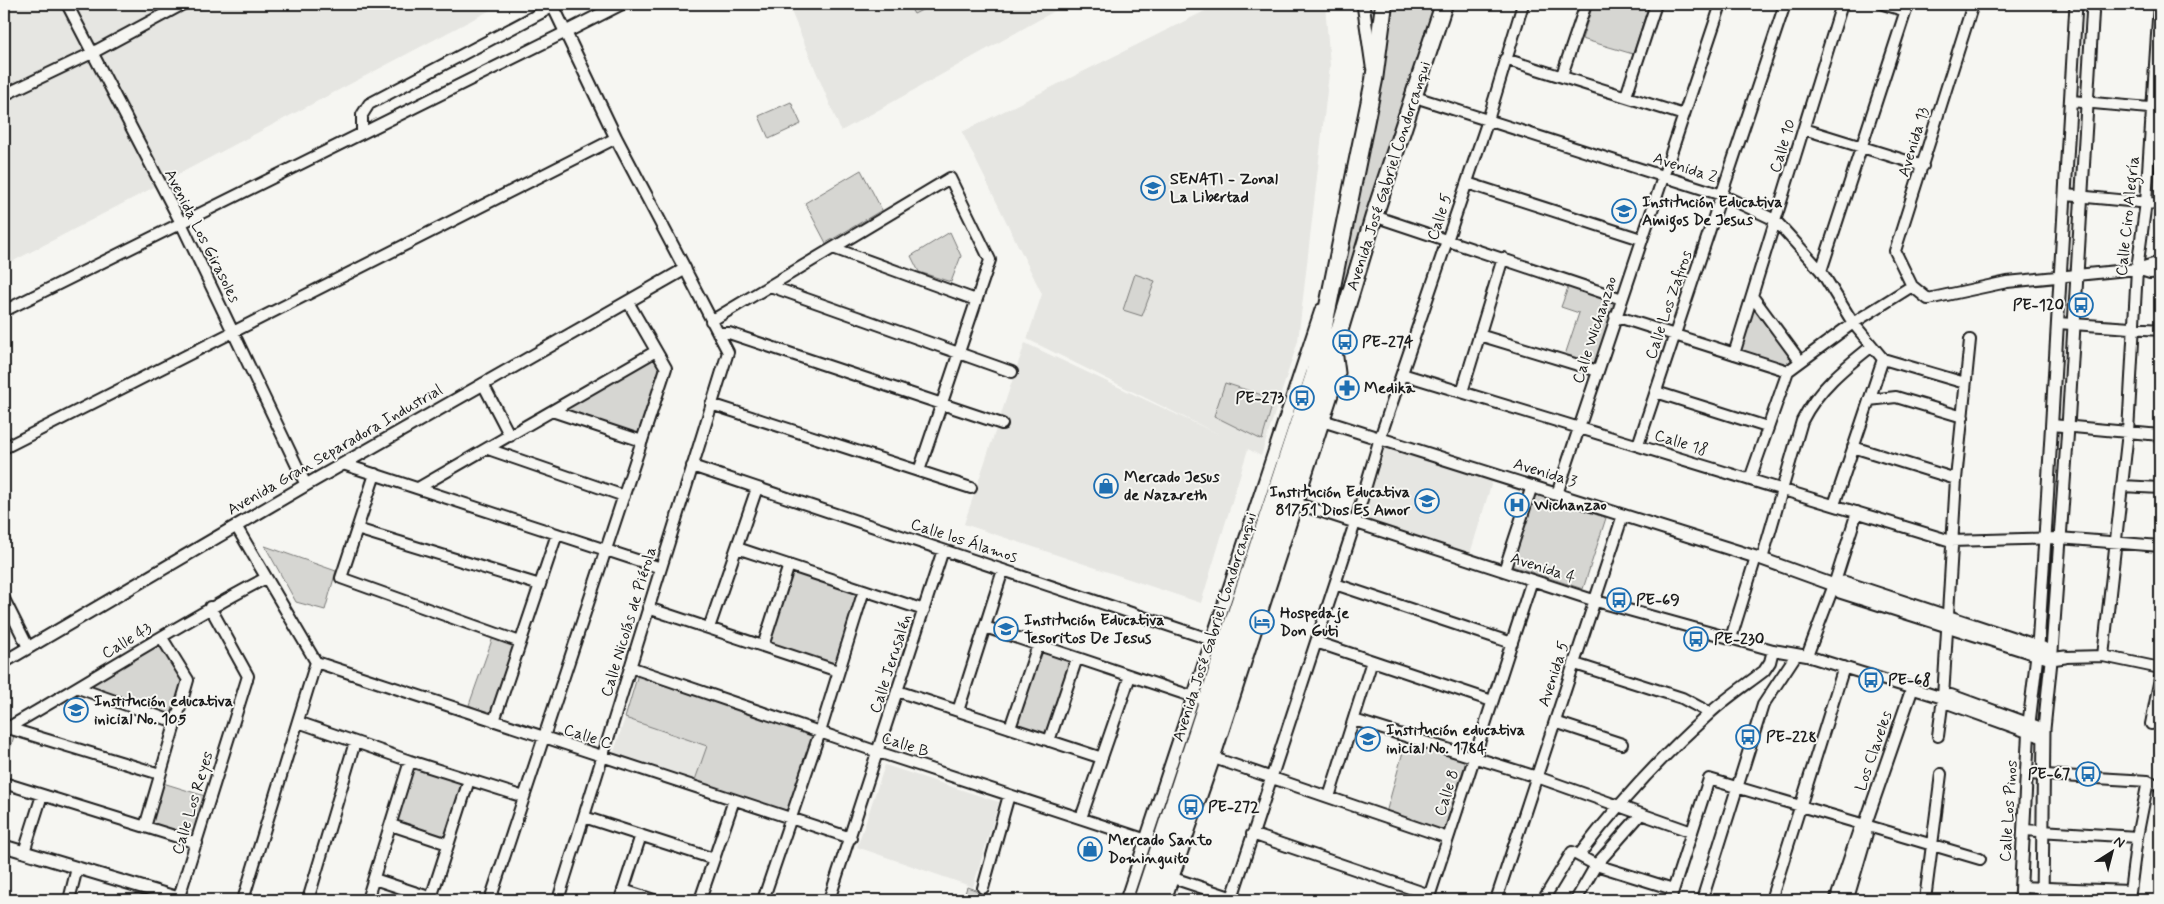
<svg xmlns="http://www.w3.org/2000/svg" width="2164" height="904" viewBox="0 0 2164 904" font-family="Mynerve,sans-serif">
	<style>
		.built { fill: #e6e6e2 }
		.green { fill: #d6d6d2; stroke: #797977 }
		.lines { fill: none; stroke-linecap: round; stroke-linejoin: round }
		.minor-casing { stroke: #1c1c1c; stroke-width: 14 }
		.tertiary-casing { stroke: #1c1c1c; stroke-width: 15 }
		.trunk-casing { stroke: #1c1c1c; stroke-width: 20 }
		.minor { stroke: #f6f6f2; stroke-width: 10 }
		.tertiary { stroke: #f6f6f2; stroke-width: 11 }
		.trunk { stroke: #f6f6f2; stroke-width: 16 }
		.labels { text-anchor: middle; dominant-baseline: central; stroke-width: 4; stroke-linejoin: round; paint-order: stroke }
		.street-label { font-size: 16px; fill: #1c1c1c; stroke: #f6f6f2 }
		.poi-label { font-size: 16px; font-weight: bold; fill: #1c1c1c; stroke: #f6f6f2; text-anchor: start }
	</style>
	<rect width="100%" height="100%" fill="#f6f6f2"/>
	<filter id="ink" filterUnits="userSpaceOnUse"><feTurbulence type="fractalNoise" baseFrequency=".02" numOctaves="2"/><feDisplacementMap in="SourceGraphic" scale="10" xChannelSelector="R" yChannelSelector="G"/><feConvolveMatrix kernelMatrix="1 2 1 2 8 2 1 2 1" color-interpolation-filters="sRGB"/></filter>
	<g filter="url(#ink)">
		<path class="built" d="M 4,4 L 502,4 L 4,266 Z
			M 788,4 L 1067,4 L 841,131 Z
			M 1219,4 L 1325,4 L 1330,65 L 1298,341 L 1261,456 L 1248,449 L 1201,603 L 964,524 L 1025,343 L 1218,434 L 1027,339 L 1042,294 L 962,132 Z
			M 1385,448 L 1492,482 L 1470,554 L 1363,520 Z
			M 625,718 L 707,746 L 694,783 L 613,755 Z
			M 885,765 L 999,802 L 973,887 L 857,847 Z"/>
		<path class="green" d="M 908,4 L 934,4 L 914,14 Z
			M 1391,4 L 1438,4 L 1322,362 Z
			M 1593,4 L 1649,4 L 1633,54 L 1582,39 Z
			M 791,102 L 801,124 L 769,139 L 759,116 Z
			M 861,170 L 882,210 L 826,243 L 805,203 Z
			M 950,232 L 961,256 L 951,282 L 919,272 L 911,256 Z
			M 1135,274 L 1155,281 L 1142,316 L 1123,310 Z
			M 1569,285 L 1617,301 L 1596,366 L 1565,355 L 1579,313 L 1561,307 Z
			M 1752,296 L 1800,361 L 1788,371 L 1734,354 Z
			M 654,355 L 662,369 L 641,435 L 559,411 Z
			M 1225,383 L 1274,399 L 1262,440 L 1214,416 Z
			M 1533,493 L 1606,518 L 1583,589 L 1509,565 Z
			M 265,546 L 336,571 L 325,610 L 296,602 Z
			M 792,570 L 858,593 L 835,666 L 767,644 Z
			M 493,637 L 516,645 L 491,714 L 469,705 Z
			M 160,645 L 183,681 L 172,716 L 85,688 Z
			M 1039,650 L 1071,661 L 1046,737 L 1015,726 Z
			M 638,674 L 815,733 L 788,815 L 694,783 L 707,746 L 625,718 Z
			M 7,733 L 14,736 L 4,769 L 4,735 Z
			M 1406,741 L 1466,761 L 1444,831 L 1386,813 Z
			M 412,766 L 464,783 L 445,840 L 394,823 Z
			M 163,783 L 205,796 L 193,837 L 151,824 Z
			M 967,887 L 998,898 L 997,900 L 963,900 Z"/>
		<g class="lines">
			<g class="minor-casing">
				<path id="minor" d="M 67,4 L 181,223 L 306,485
					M 1883,4 L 1906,11
					M 1973,4 L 1895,251 L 1912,286 L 1928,299 L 2007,282 L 2137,269 L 2160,262
					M 1505,59 L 1684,115
					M 1562,75 L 1586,4
					M 4,95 L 92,53 L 183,4
					M 1626,96 L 1656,4
					M 1415,97 L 1722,195 L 1775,220 L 1821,271 L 1853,323 L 1883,359
					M 2071,101 L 2160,109
					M 1804,129 L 1923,166
					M 362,133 L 362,115 L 369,104 L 554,6
					M 1467,183 L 1641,239
					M 2066,195 L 2160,204
					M 1374,216 L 1622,299
					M 833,248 L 976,300
					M 2137,269 L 2150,273 L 2160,272
					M 1821,271 L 1908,4
					M 770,286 L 1012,372
					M 1752,296 L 1800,361
					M 4,311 L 566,32
					M 1615,316 L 1788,371
					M 711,321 L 950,178 L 990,260 L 919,471
					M 2058,323 L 2160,330
					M 718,333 L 729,333 L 1002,424
					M 1479,335 L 1598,371
					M 1734,354 L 1842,4
					M 1883,359 L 1965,383
					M 1402,374 L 1951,541 L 2059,538 L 2160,546
					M 483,384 L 510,436
					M 1462,392 L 1503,258
					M 1656,392 L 1767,427
					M 1869,400 L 1896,397 L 1963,417
					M 711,404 L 971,488
					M 552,411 L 642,441
					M 2052,425 L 2160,435
					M 1638,445 L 1785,4
					M 1853,447 L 1956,479
					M 4,448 L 616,138
					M 488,449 L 624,496
					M 343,464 L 661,568
					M 692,466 L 1218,642
					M 375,474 L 341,578 L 520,642
					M 1750,479 L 1788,371 L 1853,323 L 1912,286
					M 2122,486 L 2160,488
					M 418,488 L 656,351
					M 1557,494 L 1721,4
					M 1289,501 L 1596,601 L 1773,650 L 1807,656 L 1943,698 L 1947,703 L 2044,738
					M 1834,505 L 1883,359
					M 236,526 L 316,662
					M 357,529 L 540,585
					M 737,548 L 924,610
					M 1762,559 L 1802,421 C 1818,389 1844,368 1872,346
					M 1504,571 L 1532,486
					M 1335,584 L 1512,643
					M 4,599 L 28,647
					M 648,608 L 838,671
					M 985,627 L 1200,699
					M 709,628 L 757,488
					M 1731,638 L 1756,557
					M 1316,642 L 1492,701
					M 763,646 L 789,565
					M 1807,656 L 1834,585 L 1857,512
					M 2103,656 L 2128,432 L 2137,269 L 2146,202 L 2159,4
					M 2065,657 L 2103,656 L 2160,668
					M 316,662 L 851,838
					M 1575,664 L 1682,698 L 1710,713
					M 630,667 L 878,752 L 1165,846
					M 78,688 L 175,722
					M 897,691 L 1102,758
					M 1943,698 L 1951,695 L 2044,729
					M 958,711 L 1003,570
					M 1354,720 L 1537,777 L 1692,832
					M 494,721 L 557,534
					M 298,722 L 410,761 L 524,797
					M 1555,722 L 1622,744
					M 2151,724 L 2160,678
					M 8,728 L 160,774
					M 1010,728 L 1038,645
					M 4,730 C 92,680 176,625 266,578
					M 1938,736 L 1943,698 L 1956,479 L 1970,340
					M 1049,741 L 1077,658
					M 1208,756 L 1448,838
					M 2028,774 L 2148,781 L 2160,786
					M 4,783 L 197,843
					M 1329,797 L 1372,661
					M 584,817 L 714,859
					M 1081,818 L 1130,676
					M 391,825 L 448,844
					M 145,827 L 188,680 L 162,638
					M 2024,830 L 2137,837
					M 1252,834 L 1430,895
					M 24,852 L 42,795
					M 1579,855 C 1618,804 1661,757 1709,714 C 1726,698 1746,685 1764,671 L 1770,662 L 1773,650
					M 1167,876 L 1239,900
					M 374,879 L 438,900
					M 2021,887 L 2130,891
					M 983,888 L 1009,795
					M 623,890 L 654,900
					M 431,898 L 469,780
					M 1232,898 L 1355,523 L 1380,438 L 1488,120 L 1523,4
					M 69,900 L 77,868
					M 178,900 L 248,676 L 210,607
					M 243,900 L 316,662
					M 308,900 L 355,742
					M 367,900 L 410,761
					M 490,900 L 666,368 L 628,302
					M 558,900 L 728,352 L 685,269
					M 620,900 L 641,835
					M 700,900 L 734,800
					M 763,900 L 820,732 L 864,590
					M 829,900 L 943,550
					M 1428,900 L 1532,580
					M 1496,900 L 1623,515
					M 1543,900 L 1572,852 L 1596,865 L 1673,889
					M 1576,900 L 1596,865 L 1641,814
					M 1670,900 L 1709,779 L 1980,859
					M 1702,900 L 1763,705 L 1796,655
					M 1771,900 L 1844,667
					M 1925,900 L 1941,774
					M 2129,900 L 2137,837 L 2148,781"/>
			</g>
			<g class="tertiary-casing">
				<path id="tertiary" d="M 1363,4 L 1372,66
					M 566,32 L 621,4
					M 1308,416 L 1762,559 L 1834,585 L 1840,592 L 2051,659 L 2065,657
					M 1834,585 L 1844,582 L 2043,648
					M 4,662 L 306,485 L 685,269 L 616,138 L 552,4
					M 4,846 L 185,900
					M 1126,900 L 1321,310
					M 1165,900 L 1214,758 L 1339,373 L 1336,350
					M 1836,900 L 1859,831 L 1865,825
					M 1847,900 L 1866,835 L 1865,825 L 1912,689
					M 2020,900 L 2029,723 L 2038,646 L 2045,538 L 2076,4
					M 2042,900 L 2044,729 L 2052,651 L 2068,427 L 2093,4"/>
			</g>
			<g class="trunk-casing">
				<path id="trunk" d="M 1142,900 L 1314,375 L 1374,80 L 1384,4
					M 1155,900 L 1288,501 L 1374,216 L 1444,4"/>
			</g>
			<use href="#minor" class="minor"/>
			<use href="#tertiary" class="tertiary"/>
			<use href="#trunk" class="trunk"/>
		</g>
	</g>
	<defs>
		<g id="university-ring" transform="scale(1.25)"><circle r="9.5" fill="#f6f6f2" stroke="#1f6fb2" stroke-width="1.5"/><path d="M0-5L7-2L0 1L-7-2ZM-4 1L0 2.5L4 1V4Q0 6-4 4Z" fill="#1f6fb2"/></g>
		<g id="school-ring" transform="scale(1.25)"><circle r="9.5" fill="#f6f6f2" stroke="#1f6fb2" stroke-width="1.5"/><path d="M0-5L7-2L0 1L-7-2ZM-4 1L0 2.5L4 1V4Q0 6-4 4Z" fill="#1f6fb2"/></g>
		<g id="bus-ring" transform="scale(1.25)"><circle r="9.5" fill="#f6f6f2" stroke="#1f6fb2" stroke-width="1.5"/><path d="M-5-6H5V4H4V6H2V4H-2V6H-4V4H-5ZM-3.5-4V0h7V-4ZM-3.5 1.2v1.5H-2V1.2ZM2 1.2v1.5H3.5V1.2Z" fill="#1f6fb2"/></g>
		<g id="pharmacy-ring" transform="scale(1.25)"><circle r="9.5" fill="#f6f6f2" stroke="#1f6fb2" stroke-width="1.5"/><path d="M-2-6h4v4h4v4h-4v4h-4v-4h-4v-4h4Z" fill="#1f6fb2"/></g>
		<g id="shop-ring" transform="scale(1.25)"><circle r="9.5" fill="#f6f6f2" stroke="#1f6fb2" stroke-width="1.5"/><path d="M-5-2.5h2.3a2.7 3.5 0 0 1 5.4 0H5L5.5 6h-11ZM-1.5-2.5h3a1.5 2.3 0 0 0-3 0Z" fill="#1f6fb2"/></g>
		<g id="hospital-ring" transform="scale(1.25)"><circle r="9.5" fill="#f6f6f2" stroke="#1f6fb2" stroke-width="1.5"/><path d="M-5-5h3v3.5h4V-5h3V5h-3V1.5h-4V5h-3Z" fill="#1f6fb2"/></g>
		<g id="hotel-ring" transform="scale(1.25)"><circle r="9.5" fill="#f6f6f2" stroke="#1f6fb2" stroke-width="1.5"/><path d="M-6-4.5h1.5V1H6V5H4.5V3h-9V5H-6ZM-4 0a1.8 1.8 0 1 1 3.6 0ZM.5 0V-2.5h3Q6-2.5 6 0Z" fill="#1f6fb2"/></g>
	</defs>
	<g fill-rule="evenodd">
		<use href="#university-ring" x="1153" y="188"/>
		<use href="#school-ring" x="1624" y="211"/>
		<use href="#bus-ring" x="2081" y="305"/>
		<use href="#bus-ring" x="1345" y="342"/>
		<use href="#pharmacy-ring" x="1347" y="388"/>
		<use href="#bus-ring" x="1302" y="398"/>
		<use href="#shop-ring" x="1106" y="486"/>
		<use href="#school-ring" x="1427" y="501"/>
		<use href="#hospital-ring" x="1517" y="505"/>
		<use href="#bus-ring" x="1619" y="600"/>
		<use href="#hotel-ring" x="1262" y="622"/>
		<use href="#school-ring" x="1006" y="629"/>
		<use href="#bus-ring" x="1696" y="639"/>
		<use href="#bus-ring" x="1871" y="680"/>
		<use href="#school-ring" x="76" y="710"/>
		<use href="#bus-ring" x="1748" y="737"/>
		<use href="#school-ring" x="1368" y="739"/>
		<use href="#bus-ring" x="2088" y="774"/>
		<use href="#bus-ring" x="1191" y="807"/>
		<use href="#shop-ring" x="1090" y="849"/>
	</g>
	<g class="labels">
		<g class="street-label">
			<text transform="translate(1914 142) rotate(-73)">Avenida 13</text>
			<text transform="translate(1783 146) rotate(-73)">Calle 10</text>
			<text transform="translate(1685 168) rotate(18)">Avenida 2</text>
			<text transform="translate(1389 176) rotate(-72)">Avenida José Gabriel Condorcanqui</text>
			<text transform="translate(2128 216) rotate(-84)">Calle Ciro Alegría</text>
			<text transform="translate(1440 217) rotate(-72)">Calle 5</text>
			<text transform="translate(202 236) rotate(63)">Avenida Los Girasoles</text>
			<text transform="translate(1669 305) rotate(-71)">Calle Los Zafiros</text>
			<text transform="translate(1595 330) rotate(-72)">Calle Wichanzao</text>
			<text transform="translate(1681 443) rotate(17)">Calle 18</text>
			<text transform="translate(335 450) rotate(-30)">Avenida Gran Separadora Industrial</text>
			<text transform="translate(1545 473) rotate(17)">Avenida 3</text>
			<text transform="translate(964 541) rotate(18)">Calle los Álamos</text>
			<text transform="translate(1543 568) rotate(18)">Avenida 4</text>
			<text transform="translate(629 622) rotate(-73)">Calle Nicolás de Piérola</text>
			<text transform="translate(1215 627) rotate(-72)">Avenida José Gabriel Condorcanqui</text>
			<text transform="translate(127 641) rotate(-31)">Calle 43</text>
			<text transform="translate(891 664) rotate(-72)">Calle Jerusalén</text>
			<text transform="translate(1554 674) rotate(-72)">Avenida 5</text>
			<text transform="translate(588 737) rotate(18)">Calle C</text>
			<text transform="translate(905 745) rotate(18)">Calle B</text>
			<text transform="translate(1874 751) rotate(-71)">Los Claveles</text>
			<text transform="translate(1447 793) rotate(-72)">Calle 8</text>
			<text transform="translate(193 803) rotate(-73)">Calle Los Reyes</text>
			<text transform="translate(2009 811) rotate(-86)">Calle Los Pinos</text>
		</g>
		<g class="poi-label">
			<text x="1170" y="179">SENATI - Zonal<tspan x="1170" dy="18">La Libertad</tspan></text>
			<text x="1642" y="202">Institución Educativa<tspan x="1642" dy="18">Amigos De Jesus</tspan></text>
			<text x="2064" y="305" text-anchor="end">PE-120</text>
			<text x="1362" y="342">PE-274</text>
			<text x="1364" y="388">Medika</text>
			<text x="1284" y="398" text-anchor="end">PE-273</text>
			<text x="1124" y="477">Mercado Jesus<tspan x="1124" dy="18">de Nazareth</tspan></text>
			<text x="1410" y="492" text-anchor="end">Institución Educativa<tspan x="1410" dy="18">81751 Dios Es Amor</tspan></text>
			<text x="1534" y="505">Wichanzao</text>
			<text x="1636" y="600">PE-69</text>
			<text x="1280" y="613">Hospedaje<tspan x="1280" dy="18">Don Guti</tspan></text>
			<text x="1024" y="620">Institución Educativa<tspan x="1024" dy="18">Tesoritos De Jesus</tspan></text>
			<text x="1714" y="639">PE-230</text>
			<text x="1888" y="680">PE-68</text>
			<text x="94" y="701">Institución educativa<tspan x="94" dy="18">inicial No. 105</tspan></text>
			<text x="1386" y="730">Institución educativa<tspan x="1386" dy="18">inicial No. 1784</tspan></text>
			<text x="1766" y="737">PE-228</text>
			<text x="2070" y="774" text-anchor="end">PE-67</text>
			<text x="1208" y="807">PE-272</text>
			<text x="1108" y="840">Mercado Santo<tspan x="1108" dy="18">Dominguito</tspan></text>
		</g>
	</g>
	<rect width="2164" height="904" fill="none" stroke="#f6f6f2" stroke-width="20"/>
	<rect x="10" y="10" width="2144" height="884" fill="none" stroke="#1c1c1c" stroke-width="2" filter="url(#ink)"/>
	<g transform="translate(2112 852) rotate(36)" stroke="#f6f6f2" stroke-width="4" paint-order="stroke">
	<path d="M0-4L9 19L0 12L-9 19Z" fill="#1c1c1c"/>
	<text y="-8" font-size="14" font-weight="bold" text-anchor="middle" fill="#1c1c1c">N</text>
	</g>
</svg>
